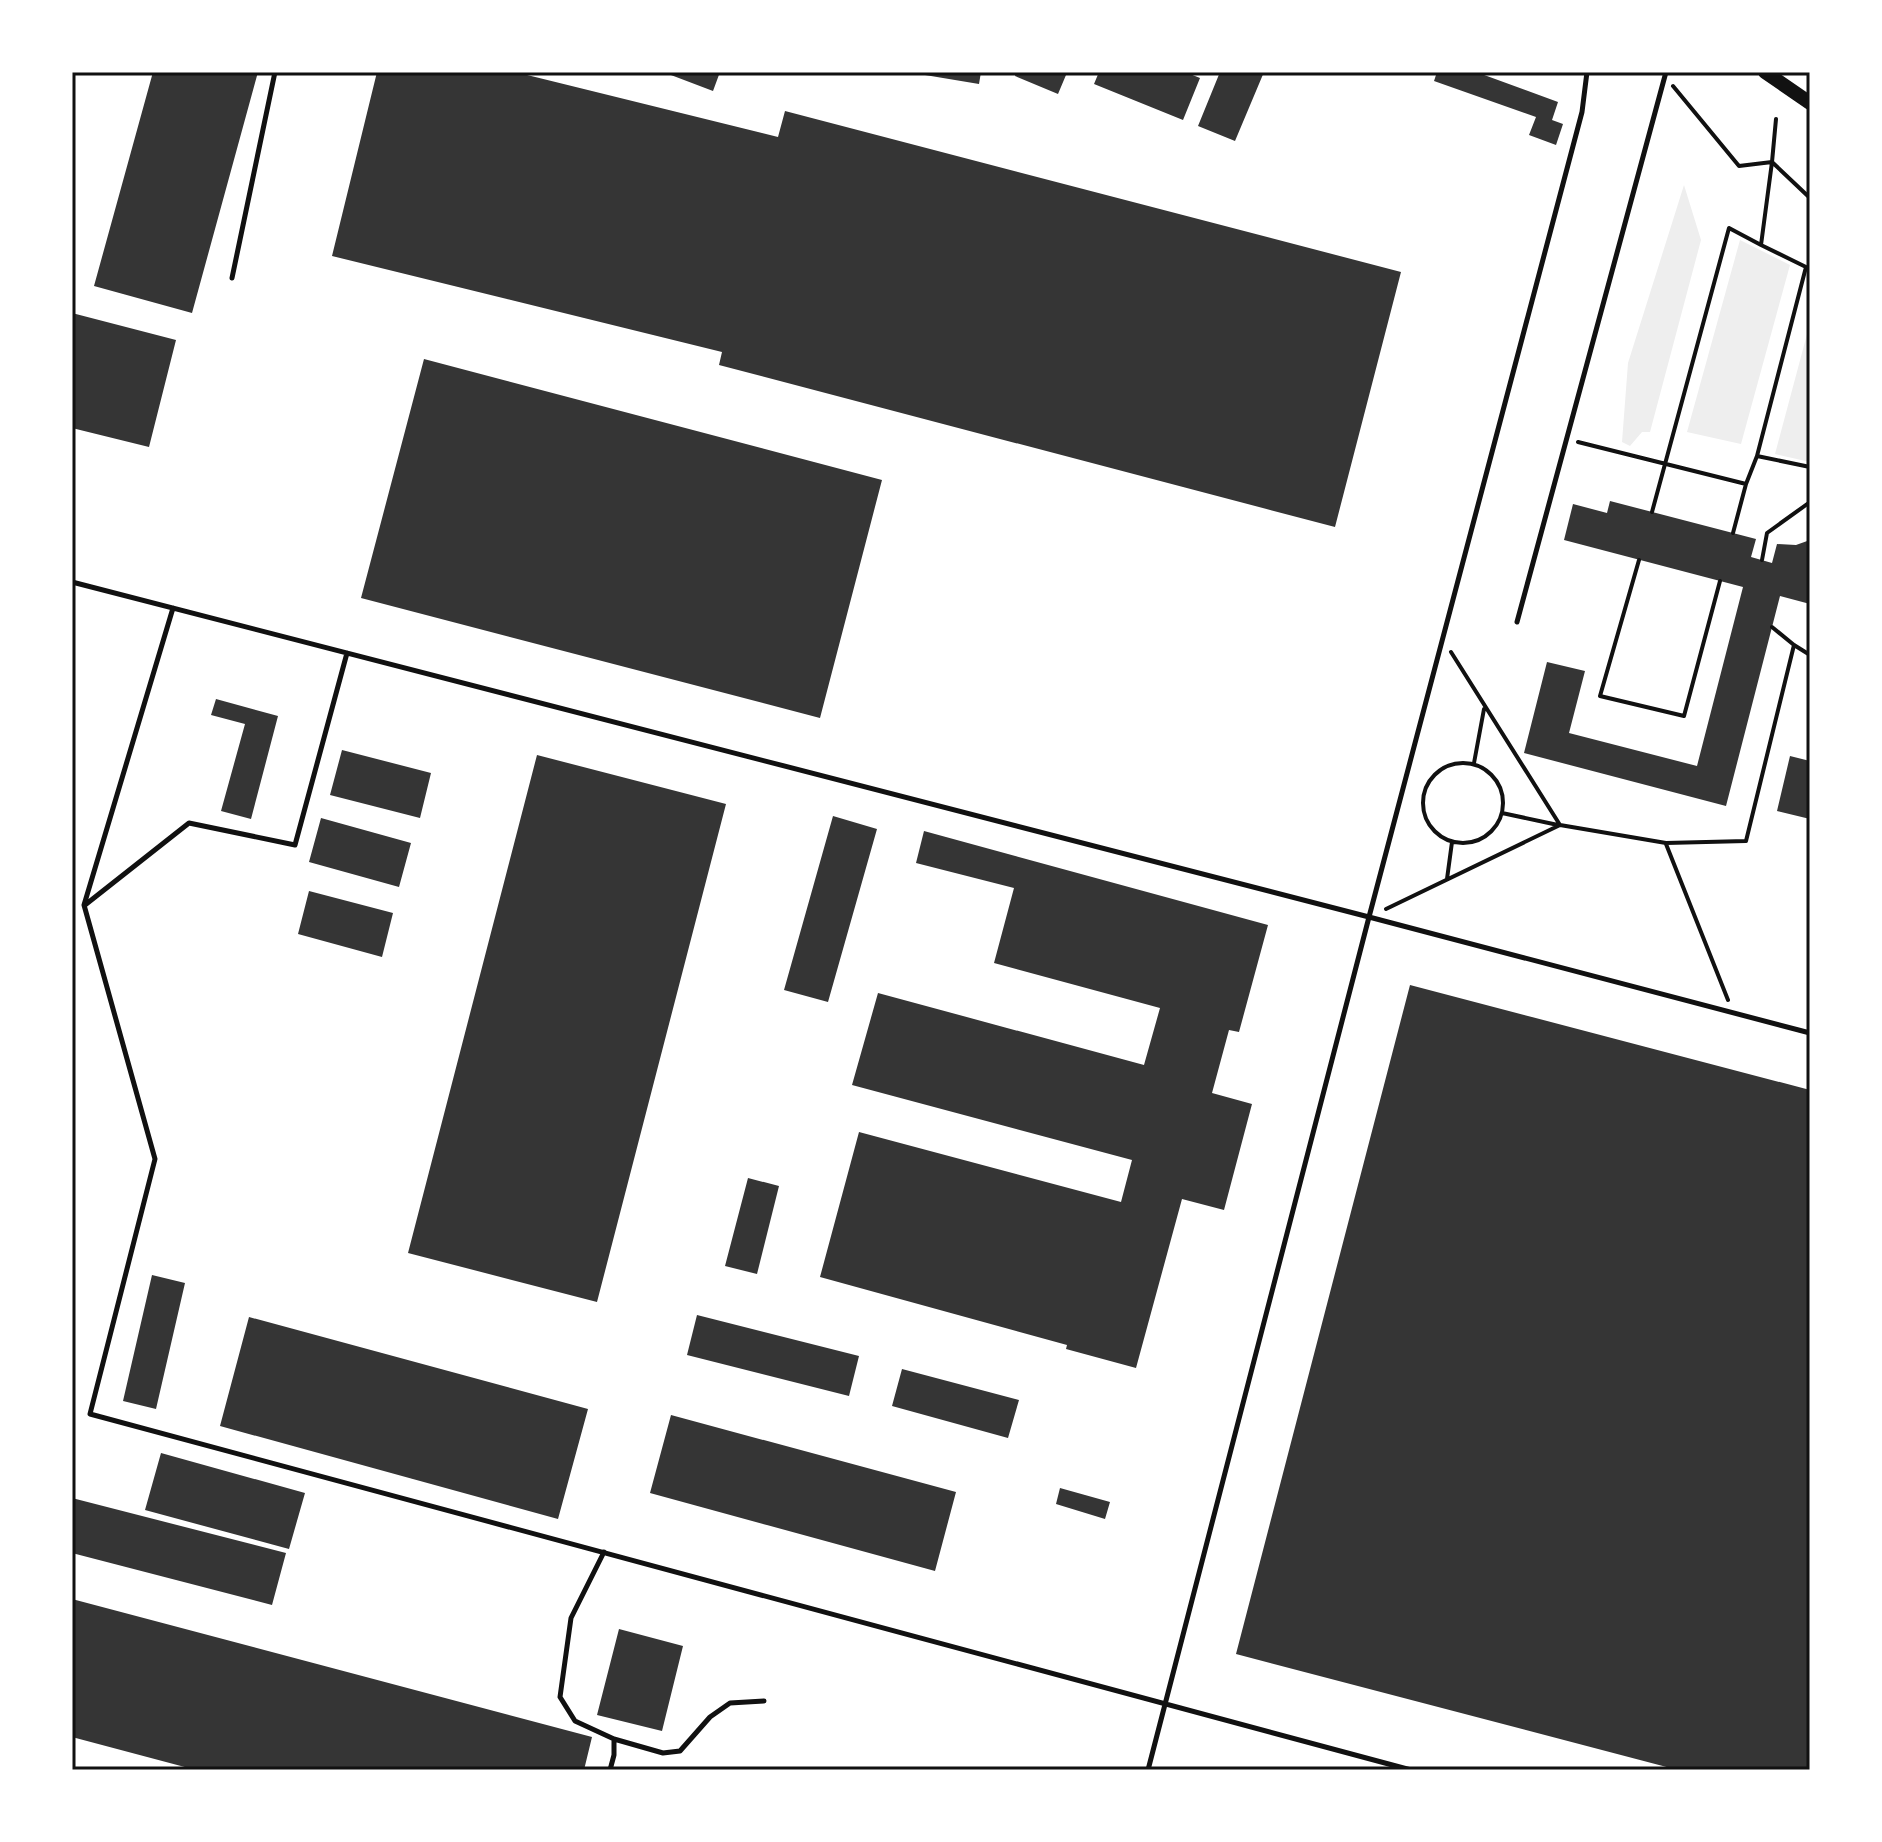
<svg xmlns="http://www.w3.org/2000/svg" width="1882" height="1842" viewBox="0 0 1882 1842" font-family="'Work Sans',sans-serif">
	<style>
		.green { fill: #eee }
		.building { fill: #353535 }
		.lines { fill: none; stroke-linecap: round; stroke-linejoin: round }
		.path { stroke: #111; stroke-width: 4 }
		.service { stroke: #111; stroke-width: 5 }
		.secondary { stroke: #111; stroke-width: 14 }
		.neatline { fill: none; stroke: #111; stroke-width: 3 }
	</style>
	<rect width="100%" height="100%" fill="#fff"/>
	<path class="green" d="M 1684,185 L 1701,240 L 1650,432 L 1642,432 L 1630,446 L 1622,442 L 1628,363 Z
		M 1740,240 L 1790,265 L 1741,444 L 1687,432 Z
		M 1810,323 L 1810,462 L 1775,454 Z"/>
	<path class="building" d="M 153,72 L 258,72 L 192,313 L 94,286 Z
		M 377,72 L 515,72 L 778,137 L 785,111 L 1401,272 L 1335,527 L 719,365 L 722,352 L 332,256 Z
		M 663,72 L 720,72 L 713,91 Z
		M 919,72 L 981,72 L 979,84 L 919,74 Z
		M 1016,72 L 1058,72 L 1066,75 L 1058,94 L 1015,76 Z
		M 1099,72 L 1185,72 L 1200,78 L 1183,120 L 1094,84 Z
		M 1220,72 L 1264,72 L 1235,141 L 1198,126 Z
		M 1437,72 L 1476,72 L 1558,102 L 1552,120 L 1563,124 L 1556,145 L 1529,135 L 1536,117 L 1434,81 Z
		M 72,313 L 176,340 L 149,447 L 72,428 Z
		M 424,359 L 882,480 L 820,718 L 361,598 Z
		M 1610,501 L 1756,539 L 1751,557 L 1772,563 L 1777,544 L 1796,545 L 1810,540 L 1810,604 L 1780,596 L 1726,806 L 1524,753 L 1547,662 L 1585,671 L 1569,733 L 1697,766 L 1743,587 L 1564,540 L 1573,504 L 1607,513 Z
		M 216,699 L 278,716 L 251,819 L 221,811 L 245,724 L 211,715 Z
		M 342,750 L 431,773 L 420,818 L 330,795 Z
		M 537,755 L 726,804 L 597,1302 L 408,1253 Z
		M 1790,756 L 1810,761 L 1810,819 L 1777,811 Z
		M 833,816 L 877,829 L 828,1002 L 784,990 Z
		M 321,818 L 411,843 L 399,887 L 309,862 Z
		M 924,831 L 1268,925 L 1239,1032 L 1229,1030 L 1212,1093 L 1252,1104 L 1224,1210 L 1182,1199 L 1136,1368 L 1066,1349 L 1067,1345 L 820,1277 L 859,1132 L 1121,1202 L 1132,1160 L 852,1085 L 878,993 L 1144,1065 L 1160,1008 L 994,963 L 1014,888 L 916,863 Z
		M 309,891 L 393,913 L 382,957 L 298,934 Z
		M 1410,985 L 1810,1090 L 1810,1770 L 1678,1770 L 1236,1654 Z
		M 748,1178 L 779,1186 L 757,1274 L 725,1266 Z
		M 152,1275 L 185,1283 L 156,1409 L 123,1401 Z
		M 697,1315 L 859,1356 L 849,1396 L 687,1355 Z
		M 249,1317 L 588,1409 L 558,1519 L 220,1426 Z
		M 902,1369 L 1019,1400 L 1008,1438 L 892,1406 Z
		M 671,1415 L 956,1492 L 935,1571 L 650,1493 Z
		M 161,1453 L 305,1493 L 289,1549 L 145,1510 Z
		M 1060,1488 L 1110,1502 L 1105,1519 L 1056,1504 Z
		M 72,1498 L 286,1553 L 272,1605 L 72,1553 Z
		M 72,1599 L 592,1737 L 584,1770 L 196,1770 L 72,1737 Z
		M 619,1629 L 683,1646 L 662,1731 L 597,1715 Z"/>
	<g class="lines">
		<path class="path" d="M 1673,86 L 1739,166 L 1772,162
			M 1772,162 L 1810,198
			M 1578,442 L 1746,484
			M 1757,456 L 1810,467
			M 1652,512 L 1729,228 L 1761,245 L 1772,162 L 1776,119
			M 1733,533 L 1746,484 L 1757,456 L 1806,267 L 1761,245
			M 1639,560 L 1600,696 L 1684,716 L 1720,581
			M 1762,560 L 1767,533 L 1810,502
			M 1772,627 L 1794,645 L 1810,655
			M 1451,652 L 1560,825 L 1666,843 L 1746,841 L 1794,645
			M 1474,763 L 1484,709
			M1423 803a40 40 0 1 1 80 0a40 40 0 1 1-80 0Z
			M 1502,813 L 1558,825
			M 1666,844 L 1728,1000
			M 1447,879 L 1452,842
			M 1386,909 L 1560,825"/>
		<path class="service" d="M 232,278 L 275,72
			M 72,582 L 1369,917 L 1810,1033
			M 173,608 L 84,905 L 155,1159 L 90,1414 C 531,1529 970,1654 1411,1770
			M 1517,622 L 1666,72
			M 85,905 L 189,823 L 295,845 L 347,653
			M 604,1552 L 571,1618 L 560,1697 L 575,1721 L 614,1739 L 614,1755 L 610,1770
			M 614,1739 L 663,1753 L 680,1751 L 710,1717 L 730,1703 L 764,1701
			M 1148,1770 L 1369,917 L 1582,112 L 1587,72"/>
		<path class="secondary" d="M 1765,72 L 1810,103"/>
	</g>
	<rect width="1882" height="1842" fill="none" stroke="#ffffff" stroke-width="148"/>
	<rect x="74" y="74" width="1734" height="1694" class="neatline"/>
</svg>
